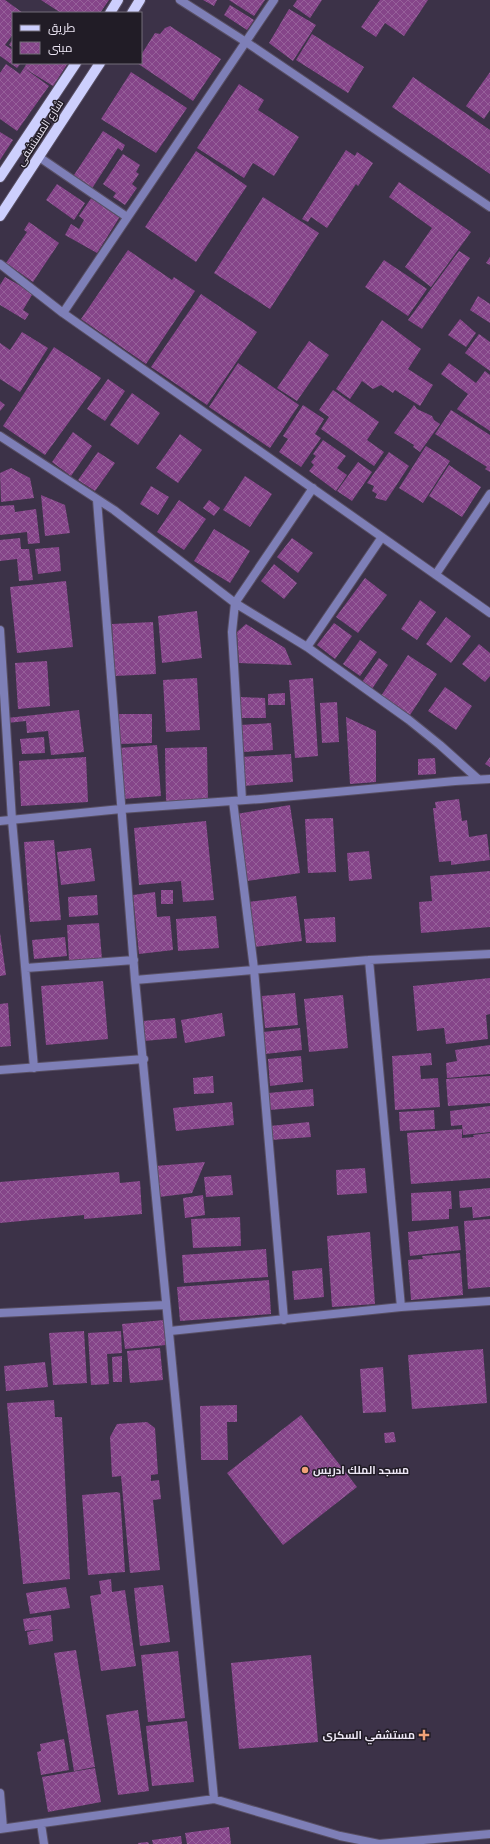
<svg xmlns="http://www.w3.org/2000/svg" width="490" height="1844" viewBox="0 0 490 1844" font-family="'Roboto Serif',Cairo,serif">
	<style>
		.building { fill: url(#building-cross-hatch) }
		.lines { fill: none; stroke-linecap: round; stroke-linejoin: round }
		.street-casing { stroke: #584f64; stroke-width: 10 }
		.primary-casing { stroke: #584f64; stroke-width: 12 }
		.street { stroke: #7e7fb7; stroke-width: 8 }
		.primary { stroke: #cdcffd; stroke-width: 10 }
		.poi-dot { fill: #f0a278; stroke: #211c26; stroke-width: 1.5 }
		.labels { text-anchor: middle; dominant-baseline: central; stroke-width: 3; stroke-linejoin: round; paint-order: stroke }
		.street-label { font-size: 11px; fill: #ece6f4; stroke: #211c26 }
		.poi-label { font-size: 11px; font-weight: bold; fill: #ece6f4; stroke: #211c26; text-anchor: start }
	</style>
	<defs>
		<pattern id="building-cross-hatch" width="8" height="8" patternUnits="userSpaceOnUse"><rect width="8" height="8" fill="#854589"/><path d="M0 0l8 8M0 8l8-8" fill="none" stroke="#96609a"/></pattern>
	</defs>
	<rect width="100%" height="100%" fill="#3c3248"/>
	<path class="building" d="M 0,0 L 5,0 L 23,13 L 13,13 L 13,34 L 5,45 L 13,50 L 13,63 L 21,63 L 17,68 L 0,56 Z
		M 41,0 L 109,0 L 100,13 L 61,13 Z
		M 203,0 L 217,0 L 214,6 Z
		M 229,0 L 265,0 L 254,16 Z
		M 297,0 L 322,0 L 310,18 L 293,6 Z
		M 380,0 L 428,0 L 404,36 L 385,23 L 376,37 L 361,27 Z
		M 230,5 L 254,20 L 247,30 L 224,15 Z
		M 289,9 L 316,25 L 293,61 L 269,43 Z
		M 170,26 L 221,59 L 193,101 L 137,63 L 141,63 L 141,55 L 155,33 L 160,34 L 165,28 Z
		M 312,34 L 364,67 L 348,93 L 296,60 Z
		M 13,39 L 13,48 L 9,45 Z
		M 27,63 L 68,63 L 53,86 L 24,68 Z
		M 6,64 L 20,74 L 24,68 L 49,86 L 17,131 L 0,119 L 0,73 Z
		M 131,72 L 187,108 L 156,153 L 101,119 Z
		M 490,72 L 490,110 L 484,119 L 466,106 Z
		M 413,77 L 490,130 L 490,174 L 392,107 Z
		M 239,84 L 264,100 L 258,110 L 299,137 L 274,176 L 253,163 L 244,178 L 197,148 Z
		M 103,131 L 125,145 L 122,151 L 118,148 L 91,190 L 72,178 Z
		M 0,132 L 13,140 L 0,160 Z
		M 346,150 L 355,156 L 357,152 L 373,163 L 358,186 L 356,184 L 327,228 L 311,217 L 308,222 L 302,219 Z
		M 196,151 L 247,186 L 196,262 L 145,227 Z
		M 123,154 L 140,165 L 136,172 L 139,174 L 132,184 L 137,188 L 125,205 L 113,197 L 116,193 L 103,184 Z
		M 399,182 L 471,232 L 431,287 L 405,267 L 432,228 L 389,197 Z
		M 57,184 L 85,203 L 74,220 L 46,200 Z
		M 92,197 L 121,215 L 97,253 L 65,235 L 71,224 L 79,229 L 84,220 L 79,216 Z
		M 263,197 L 319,233 L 270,309 L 214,273 Z
		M 29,222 L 59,243 L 33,282 L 6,263 L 27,232 L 24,230 Z
		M 128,250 L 172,280 L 174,277 L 195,291 L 146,364 L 81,319 Z
		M 459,251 L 470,258 L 422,329 L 408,320 Z
		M 490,257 L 490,265 L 486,263 Z
		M 384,260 L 427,289 L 408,316 L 365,287 Z
		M 5,277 L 33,293 L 23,310 L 29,314 L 25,320 L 0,305 L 0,285 Z
		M 201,294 L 257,332 L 207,405 L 151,367 Z
		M 478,296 L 490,304 L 490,323 L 470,310 Z
		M 460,319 L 476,333 L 466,347 L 448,335 Z
		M 382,320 L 421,349 L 408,369 L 433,385 L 420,406 L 395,390 L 393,393 L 381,385 L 373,389 L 362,381 L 350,399 L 336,389 Z
		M 22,332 L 48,348 L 20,392 L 0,379 L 0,343 L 10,350 Z
		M 479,334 L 490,342 L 490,371 L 465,353 Z
		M 309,341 L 329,355 L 297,401 L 277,388 Z
		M 54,347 L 101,378 L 45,455 L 3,426 Z
		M 238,363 L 299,405 L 270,448 L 209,407 Z
		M 449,363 L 476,383 L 485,371 L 490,375 L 490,431 L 457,409 L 468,394 L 441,374 Z
		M 108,379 L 125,391 L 105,421 L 87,409 Z
		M 333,390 L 379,422 L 367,440 L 384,452 L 374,466 L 321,429 L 329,417 L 319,410 Z
		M 132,393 L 160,413 L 138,445 L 110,425 Z
		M 0,401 L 5,405 L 0,411 Z
		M 303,405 L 324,419 L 315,434 L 321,438 L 301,467 L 279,452 L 288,439 L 283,436 Z
		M 414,405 L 417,409 L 432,416 L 434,420 L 440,424 L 420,452 L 413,447 L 414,445 L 394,433 Z
		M 451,410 L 490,435 L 490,472 L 485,469 L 487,467 L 435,434 Z
		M 73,432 L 92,446 L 71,476 L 52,462 Z
		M 180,434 L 202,450 L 178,483 L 156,468 Z
		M 323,440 L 346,456 L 337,468 L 347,475 L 336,491 L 309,471 L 314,465 L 311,462 L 316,456 L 313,454 Z
		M 426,446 L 450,461 L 423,503 L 399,488 Z
		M 98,452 L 115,463 L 95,491 L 78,480 Z
		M 389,452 L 409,466 L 386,501 L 375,498 L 377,494 L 372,491 L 374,486 L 367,483 Z
		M 358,462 L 372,472 L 352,501 L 337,491 Z
		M 449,465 L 481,487 L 462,517 L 429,496 Z
		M 11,468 L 30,478 L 34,498 L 1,502 L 0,473 Z
		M 245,476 L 272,494 L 250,527 L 223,510 Z
		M 151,486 L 169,497 L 158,515 L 140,504 Z
		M 41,495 L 65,505 L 70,533 L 45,536 Z
		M 179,500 L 206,519 L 184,550 L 157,532 Z
		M 209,500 L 220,508 L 214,516 L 203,508 Z
		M 14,505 L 15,512 L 36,509 L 40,543 L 28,544 L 27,532 L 0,535 L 0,506 Z
		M 214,529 L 250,551 L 230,583 L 194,561 Z
		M 20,538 L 21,549 L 29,549 L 33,580 L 19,581 L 17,559 L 0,561 L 0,540 Z
		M 292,538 L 313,553 L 298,573 L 277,557 Z
		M 59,547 L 61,571 L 38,574 L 35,549 Z
		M 274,564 L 297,583 L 284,599 L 261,581 Z
		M 365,578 L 387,595 L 358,633 L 336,617 Z
		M 66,581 L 73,647 L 17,653 L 10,587 Z
		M 420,600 L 436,612 L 417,640 L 401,629 Z
		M 197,611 L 202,658 L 162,663 L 158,616 Z
		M 446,617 L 471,636 L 451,663 L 426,644 Z
		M 153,622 L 156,674 L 115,676 L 112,624 Z
		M 334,623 L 352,636 L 335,659 L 317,645 Z
		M 246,624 L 285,648 L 292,665 L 239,663 L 237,632 Z
		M 360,640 L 377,652 L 360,676 L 343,664 Z
		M 479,644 L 490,653 L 490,676 L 485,682 L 462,664 Z
		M 408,655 L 437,674 L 410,715 L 381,696 Z
		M 379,658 L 388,665 L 372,689 L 362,682 Z
		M 47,661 L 50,706 L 18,709 L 15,663 Z
		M 197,678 L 200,730 L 166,732 L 163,680 Z
		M 313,678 L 318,756 L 295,758 L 289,680 Z
		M 445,687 L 472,706 L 456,730 L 428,711 Z
		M 285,693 L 285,705 L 268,705 L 268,694 Z
		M 241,697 L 265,698 L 266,718 L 240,718 Z
		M 337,702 L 339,742 L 322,743 L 320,703 Z
		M 79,710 L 84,752 L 51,755 L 48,731 L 27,733 L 26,721 L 7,723 L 7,718 Z
		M 119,714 L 152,714 L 152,743 L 119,744 Z
		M 346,717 L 376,731 L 376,782 L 350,784 Z
		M 271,723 L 273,750 L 243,752 L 241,725 Z
		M 44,737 L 45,753 L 22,754 L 20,739 Z
		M 157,745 L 161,796 L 123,799 L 119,748 Z
		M 207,747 L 208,801 L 166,802 L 165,748 Z
		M 291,754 L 293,782 L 243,786 L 241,757 Z
		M 86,757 L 88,802 L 21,806 L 19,761 Z
		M 490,757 L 490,767 L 485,764 Z
		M 435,758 L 436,774 L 418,775 L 418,759 Z
		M 459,799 L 462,821 L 467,820 L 469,837 L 487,834 L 490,860 L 451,865 L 451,861 L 439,862 L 433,808 L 436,808 L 435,802 Z
		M 290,805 L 300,873 L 247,881 L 236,814 Z
		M 333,818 L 336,872 L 308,873 L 305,819 Z
		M 206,821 L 214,900 L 183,902 L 181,881 L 139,885 L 134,828 Z
		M 54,840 L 61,920 L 30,922 L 24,842 Z
		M 91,848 L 95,881 L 61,885 L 57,852 Z
		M 369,851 L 372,879 L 349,881 L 347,853 Z
		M 490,871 L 490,927 L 421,933 L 419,902 L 432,901 L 430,876 Z
		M 161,890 L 173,890 L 173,904 L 161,904 Z
		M 155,892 L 157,917 L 170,916 L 173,950 L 139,954 L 133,895 Z
		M 97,895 L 98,915 L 69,917 L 68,897 Z
		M 296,896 L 302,941 L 254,947 L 248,902 Z
		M 216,916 L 219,948 L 178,951 L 176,919 Z
		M 335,917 L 336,942 L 306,943 L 304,919 Z
		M 99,923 L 102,959 L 69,961 L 67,925 Z
		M 0,933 L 6,975 L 0,976 Z
		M 65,937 L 67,956 L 34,959 L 32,940 Z
		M 490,978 L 490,1014 L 486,1015 L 488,1039 L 446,1044 L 444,1028 L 417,1031 L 413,986 Z
		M 103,981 L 108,1039 L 46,1045 L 41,986 Z
		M 295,993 L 298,1025 L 265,1028 L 262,996 Z
		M 343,995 L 348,1048 L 309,1052 L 304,999 Z
		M 8,1003 L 11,1046 L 0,1047 L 0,1004 Z
		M 222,1013 L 225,1036 L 185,1043 L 181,1020 Z
		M 175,1018 L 177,1038 L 144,1041 L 143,1021 Z
		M 300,1028 L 302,1050 L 265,1054 L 263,1032 Z
		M 490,1045 L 490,1074 L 447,1078 L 446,1063 L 457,1061 L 455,1050 Z
		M 431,1053 L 432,1065 L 420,1066 L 421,1079 L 438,1078 L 440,1107 L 395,1110 L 392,1056 Z
		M 301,1056 L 303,1082 L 270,1086 L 268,1059 Z
		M 213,1076 L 214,1093 L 194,1094 L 193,1078 Z
		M 490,1076 L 490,1103 L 448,1106 L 446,1079 Z
		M 313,1089 L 314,1106 L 270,1110 L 268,1093 Z
		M 232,1102 L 234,1125 L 176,1131 L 173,1108 Z
		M 490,1106 L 490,1132 L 463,1135 L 462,1125 L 451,1126 L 450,1111 Z
		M 434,1110 L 435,1129 L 400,1131 L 399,1112 Z
		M 309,1122 L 311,1137 L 271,1140 L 270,1126 Z
		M 462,1129 L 462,1138 L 474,1137 L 473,1135 L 490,1133 L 490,1178 L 411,1184 L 407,1133 Z
		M 205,1162 L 192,1193 L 159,1197 L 155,1166 Z
		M 365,1168 L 367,1193 L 337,1195 L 336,1170 Z
		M 119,1172 L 120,1183 L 140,1181 L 142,1214 L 84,1219 L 84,1215 L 0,1223 L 0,1182 Z
		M 231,1175 L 233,1195 L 206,1197 L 204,1177 Z
		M 490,1188 L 490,1216 L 473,1218 L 472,1207 L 460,1208 L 459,1191 Z
		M 451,1191 L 452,1209 L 449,1209 L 449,1219 L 412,1221 L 411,1193 Z
		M 203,1195 L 205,1215 L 185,1218 L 183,1198 Z
		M 240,1217 L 241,1246 L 193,1248 L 191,1219 Z
		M 490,1219 L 490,1287 L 468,1289 L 464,1221 Z
		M 458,1226 L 461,1250 L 410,1256 L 408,1232 Z
		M 370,1232 L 375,1304 L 332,1307 L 327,1236 Z
		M 266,1249 L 268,1277 L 184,1283 L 182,1255 Z
		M 460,1253 L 463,1295 L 411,1300 L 408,1260 L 423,1259 L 422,1256 Z
		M 322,1268 L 324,1297 L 294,1300 L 292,1271 Z
		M 269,1280 L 271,1314 L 180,1321 L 177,1287 Z
		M 164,1320 L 166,1345 L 125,1349 L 122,1324 Z
		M 84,1331 L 87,1383 L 53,1385 L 49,1333 Z
		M 121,1331 L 122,1353 L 107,1354 L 109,1384 L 91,1385 L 88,1333 Z
		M 160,1348 L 163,1380 L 130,1383 L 127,1351 Z
		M 483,1349 L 487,1403 L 412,1409 L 408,1355 Z
		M 122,1356 L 122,1382 L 113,1382 L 112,1357 Z
		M 45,1362 L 48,1387 L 6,1391 L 4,1366 Z
		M 383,1367 L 386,1412 L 363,1413 L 360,1369 Z
		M 54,1400 L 55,1417 L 62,1417 L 70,1579 L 23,1584 L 7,1403 Z
		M 237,1405 L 237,1422 L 227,1422 L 228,1460 L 201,1460 L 200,1406 Z
		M 301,1415 L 357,1487 L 283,1545 L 227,1473 Z
		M 147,1422 L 155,1428 L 158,1474 L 151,1475 L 151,1481 L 159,1480 L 161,1499 L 153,1500 L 160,1570 L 130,1573 L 121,1476 L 112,1477 L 110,1437 L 117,1424 Z
		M 394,1432 L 396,1442 L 385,1443 L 384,1433 Z
		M 117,1492 L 120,1493 L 125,1572 L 88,1575 L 82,1495 Z
		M 111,1579 L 112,1592 L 125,1590 L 136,1666 L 101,1671 L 90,1596 L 101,1594 L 99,1581 Z
		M 163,1585 L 170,1642 L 140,1646 L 134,1588 Z
		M 66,1587 L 70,1608 L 30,1614 L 26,1593 Z
		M 51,1615 L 53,1641 L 29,1645 L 27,1632 L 41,1629 L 25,1631 L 23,1619 Z
		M 76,1650 L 95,1767 L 74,1771 L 54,1653 Z
		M 178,1651 L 185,1718 L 148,1722 L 141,1655 Z
		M 311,1655 L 318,1742 L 239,1749 L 231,1663 Z
		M 138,1710 L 149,1791 L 118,1795 L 106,1715 Z
		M 187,1721 L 194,1782 L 152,1786 L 146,1726 Z
		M 64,1739 L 69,1770 L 41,1775 L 37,1752 L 41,1751 L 40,1744 Z
		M 95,1768 L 101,1802 L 48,1812 L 42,1777 Z
		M 229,1827 L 231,1844 L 187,1844 L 185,1833 Z
		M 181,1836 L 182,1844 L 153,1844 L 152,1840 Z
		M 148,1842 L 149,1844 L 138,1844 L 138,1843 Z"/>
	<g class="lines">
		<g class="street-casing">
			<path id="street" d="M 180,0 L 246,42 L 490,207
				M 39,157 L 127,217
				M 0,264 L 63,313 L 490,613
				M 63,313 L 274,0
				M 0,436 L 114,510 L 235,603 L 307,647 L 409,720 L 440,745 L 478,779
				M 97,500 L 135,980 L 214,1799
				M 436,574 L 490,494
				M 0,630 L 12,820 L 34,1068
				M 307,647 L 382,537
				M 242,800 L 232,632 L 235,603 L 313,488
				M 233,801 L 254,969 L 284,1320
				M 0,821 L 121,809 L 261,799 L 455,781 L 490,779
				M 369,960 L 401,1307
				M 26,968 L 134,960
				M 135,980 L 369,960 L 490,954
				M 0,1070 L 144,1059
				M 0,1313 L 166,1305
				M 170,1331 L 401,1307 L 490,1301
				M 0,1793 L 3,1828
				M 41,1824 L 44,1844
				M 0,1829 L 214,1799 L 340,1836 L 379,1844 L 490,1834"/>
		</g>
		<g class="primary-casing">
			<path id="primary" d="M 110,13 L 118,0
				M 132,13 L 140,0
				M 0,177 L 76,63
				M 0,216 L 100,63"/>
		</g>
		<use href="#street" class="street"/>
		<use href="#primary" class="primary"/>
	</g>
	<g class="poi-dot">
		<circle cx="305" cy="1470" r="4"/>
		<path d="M422 1729h4v4h4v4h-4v4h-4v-4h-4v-4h4z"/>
	</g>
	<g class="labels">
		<g class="street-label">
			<text transform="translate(40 133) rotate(-57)">شارع المستشفى</text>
		</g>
		<g class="poi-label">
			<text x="313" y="1470">مسجد الملك ادريس</text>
			<text x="415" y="1735" text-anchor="end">مستشفي السكرى</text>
		</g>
	</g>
	<rect x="12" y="12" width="130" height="52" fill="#211c26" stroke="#726d78"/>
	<rect x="20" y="25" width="20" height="6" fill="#cdcffd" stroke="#726d78"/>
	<text x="48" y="32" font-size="12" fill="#ece6f4">طريق</text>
	<rect x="20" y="42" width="20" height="12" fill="url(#building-cross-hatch)" stroke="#726d78"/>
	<text x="48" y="52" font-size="12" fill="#ece6f4">مبنى</text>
</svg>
